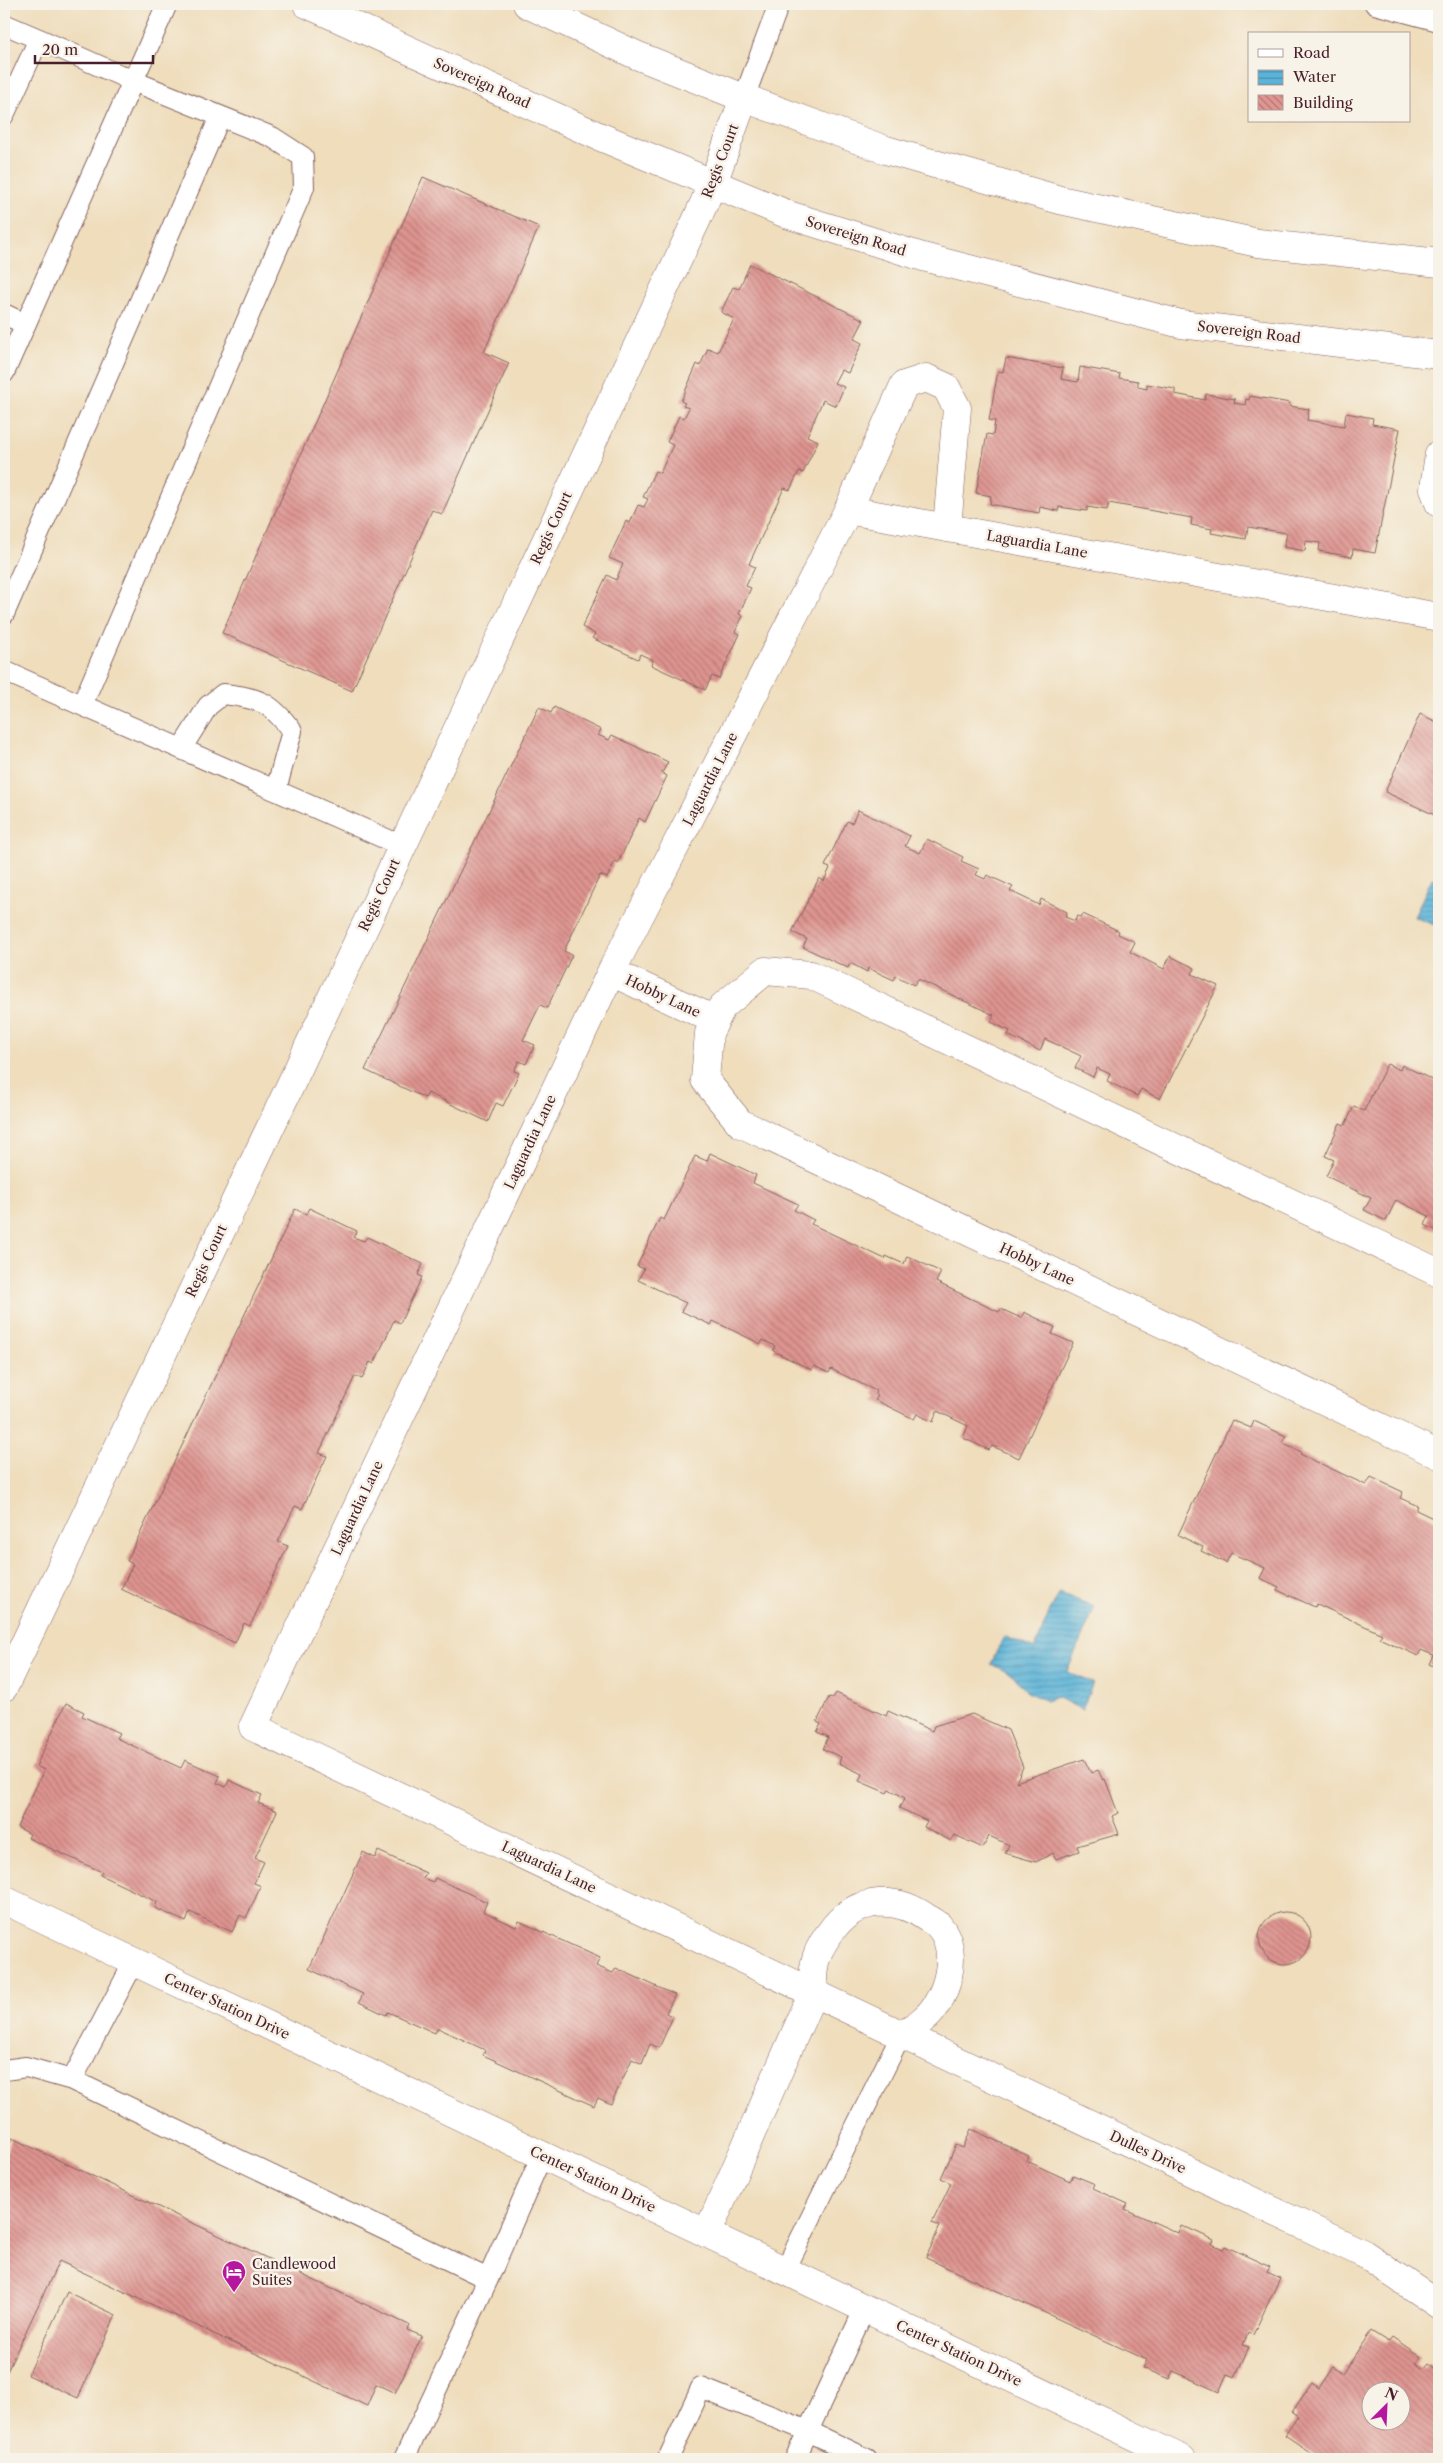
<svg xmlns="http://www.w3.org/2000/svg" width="1443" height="2463" viewBox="0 0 1443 2463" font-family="'Libre Caslon Text',serif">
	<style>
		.water { fill: url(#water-rules); stroke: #526982 }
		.building { fill: url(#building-back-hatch); fill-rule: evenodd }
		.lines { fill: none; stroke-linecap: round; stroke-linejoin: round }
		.service-casing { stroke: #84625e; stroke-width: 22 }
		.minor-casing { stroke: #84625e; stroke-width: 29 }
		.tertiary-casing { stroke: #84625e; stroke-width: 29 }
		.service { stroke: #fff; stroke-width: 20 }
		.minor { stroke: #fff; stroke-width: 28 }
		.tertiary { stroke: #fff; stroke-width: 28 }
		.labels { text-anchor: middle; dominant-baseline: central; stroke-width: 5; stroke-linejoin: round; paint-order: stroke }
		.street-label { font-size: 14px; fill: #4a1f2b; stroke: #f7f3e8 }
		.poi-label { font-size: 14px; fill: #4a1f2b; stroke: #f7f3e8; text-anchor: start }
	</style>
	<defs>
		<pattern id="water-rules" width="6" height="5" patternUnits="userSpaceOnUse" patternTransform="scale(1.25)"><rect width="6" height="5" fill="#5ab3d8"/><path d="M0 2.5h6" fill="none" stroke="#4c91af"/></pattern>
		<pattern id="building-back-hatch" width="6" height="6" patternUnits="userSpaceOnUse" patternTransform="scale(1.25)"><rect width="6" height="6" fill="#de9490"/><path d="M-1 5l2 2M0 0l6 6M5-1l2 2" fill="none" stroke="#b67876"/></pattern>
	</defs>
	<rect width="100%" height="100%" fill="#f7f3e8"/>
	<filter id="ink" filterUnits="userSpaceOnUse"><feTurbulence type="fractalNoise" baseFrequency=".02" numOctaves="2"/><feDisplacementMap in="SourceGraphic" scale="10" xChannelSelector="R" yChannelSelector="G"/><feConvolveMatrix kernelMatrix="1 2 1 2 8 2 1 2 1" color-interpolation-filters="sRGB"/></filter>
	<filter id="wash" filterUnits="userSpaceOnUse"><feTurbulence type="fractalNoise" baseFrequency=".0096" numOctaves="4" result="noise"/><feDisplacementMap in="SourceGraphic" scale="20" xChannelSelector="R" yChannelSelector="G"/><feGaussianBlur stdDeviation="1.12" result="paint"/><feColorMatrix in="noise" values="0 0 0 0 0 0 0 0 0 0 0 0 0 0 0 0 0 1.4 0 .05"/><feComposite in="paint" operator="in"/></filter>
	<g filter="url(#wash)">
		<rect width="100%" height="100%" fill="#efddbc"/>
		<path class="water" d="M 1432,878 L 1439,881 L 1439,916 L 1434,925 L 1414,917 Z
			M 1060,1593 L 1095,1607 L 1067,1672 L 1093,1683 L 1082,1710 L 1057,1697 L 1046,1701 L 1027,1692 L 1013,1675 L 991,1664 L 1004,1636 L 1035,1649 L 1050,1610 Z"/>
		<g id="blocks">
			<path class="building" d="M 423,177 L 539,227 L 484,352 L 509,363 L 442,514 L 432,510 L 352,691 L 222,633 Z
				M 750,264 L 864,320 L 854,339 L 862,343 L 848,373 L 841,370 L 834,383 L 844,387 L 836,406 L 823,400 L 807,436 L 818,441 L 803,473 L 799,471 L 790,490 L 784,488 L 749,564 L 755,567 L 746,586 L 751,588 L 739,614 L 743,616 L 735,632 L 740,634 L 719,679 L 712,676 L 705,690 L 651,665 L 653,660 L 640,654 L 638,659 L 592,638 L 595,634 L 582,627 L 607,575 L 616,580 L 623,564 L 609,558 L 626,521 L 630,523 L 638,505 L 644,507 L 648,499 L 643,497 L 655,471 L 660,473 L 673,445 L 667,442 L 679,416 L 684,418 L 689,408 L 683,406 L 685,403 L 681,401 L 697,364 L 700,366 L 708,348 L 718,352 L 734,319 L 721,312 L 733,287 L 739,289 Z
				M 1006,358 L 1063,368 L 1061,379 L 1078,382 L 1080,367 L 1120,374 L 1119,378 L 1138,381 L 1138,387 L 1147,389 L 1147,384 L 1175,389 L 1175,394 L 1205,400 L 1206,394 L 1235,399 L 1234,403 L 1245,405 L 1246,399 L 1249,400 L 1250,396 L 1290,403 L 1289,406 L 1309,409 L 1307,420 L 1344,426 L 1346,413 L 1373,418 L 1372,424 L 1400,429 L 1375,553 L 1353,549 L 1352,557 L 1319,551 L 1320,543 L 1306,541 L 1305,551 L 1284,547 L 1287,533 L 1248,527 L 1246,539 L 1211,533 L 1212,529 L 1191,525 L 1192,518 L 1109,503 L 1107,510 L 1087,507 L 1087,511 L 1059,507 L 1058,511 L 1040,507 L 1039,513 L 990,504 L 991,496 L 976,493 L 987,434 L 993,435 L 995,421 L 989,420 L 998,371 L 1003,372 Z
				M 539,707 L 551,713 L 554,707 L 601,730 L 598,735 L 609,740 L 612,735 L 668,762 L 662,773 L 667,776 L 645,822 L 639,818 L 618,863 L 615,861 L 607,878 L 600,875 L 564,951 L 572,955 L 547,1008 L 540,1005 L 523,1040 L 535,1045 L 526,1064 L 519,1061 L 514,1071 L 519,1073 L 503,1106 L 496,1103 L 488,1122 L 428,1093 L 425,1098 L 365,1070 Z
				M 1420,714 L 1439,723 L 1439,817 L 1385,792 Z
				M 858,810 L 910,836 L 905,846 L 920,853 L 927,839 L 963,857 L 961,861 L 979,869 L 976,875 L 985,879 L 987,875 L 1013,887 L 1010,891 L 1039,905 L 1041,899 L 1067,912 L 1065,917 L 1075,921 L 1077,916 L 1081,917 L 1083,914 L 1119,931 L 1118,934 L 1135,942 L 1130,952 L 1164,969 L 1170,956 L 1195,968 L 1192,974 L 1218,986 L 1160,1099 L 1141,1089 L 1137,1096 L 1107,1081 L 1110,1074 L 1097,1068 L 1093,1077 L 1075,1068 L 1081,1056 L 1045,1039 L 1040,1051 L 1008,1035 L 1010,1031 L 991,1022 L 994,1015 L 918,979 L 914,985 L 896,976 L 894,980 L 868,968 L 867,972 L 850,963 L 848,968 L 803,947 L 807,939 L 792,932 L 819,878 L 824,881 L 830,868 L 825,866 L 847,821 L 852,823 Z
				M 1387,1064 L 1400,1070 L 1402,1065 L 1439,1083 L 1439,1232 L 1425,1225 L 1429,1216 L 1396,1200 L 1386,1221 L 1364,1210 L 1371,1198 L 1326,1176 L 1334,1160 L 1325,1156 L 1340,1123 L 1345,1125 L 1354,1106 L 1364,1111 Z
				M 710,1153 L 756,1175 L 753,1183 L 798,1204 L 794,1210 L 814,1220 L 811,1224 L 885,1259 L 886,1256 L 904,1264 L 907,1256 L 941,1272 L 936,1282 L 999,1312 L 1001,1309 L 1021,1318 L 1024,1312 L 1055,1327 L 1052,1334 L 1073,1343 L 1019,1458 L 992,1446 L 989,1450 L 963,1438 L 968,1426 L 937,1411 L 933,1422 L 917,1414 L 914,1419 L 875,1400 L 878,1396 L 875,1394 L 876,1391 L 831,1369 L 829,1373 L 814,1366 L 812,1370 L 773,1351 L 775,1346 L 763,1340 L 761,1344 L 713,1321 L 711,1325 L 681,1311 L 686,1303 L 638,1280 L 644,1269 L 637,1266 L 660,1218 L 664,1220 L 695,1156 L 707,1161 Z
				M 309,1208 L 357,1231 L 353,1237 L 364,1241 L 367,1237 L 423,1264 L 418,1275 L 422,1277 L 400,1323 L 394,1320 L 374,1364 L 370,1362 L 362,1379 L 355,1376 L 319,1453 L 327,1456 L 302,1509 L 295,1506 L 278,1542 L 288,1546 L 250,1626 L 244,1623 L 235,1643 L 121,1589 L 133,1564 L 127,1561 L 295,1209 L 306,1214 Z
				M 1232,1420 L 1251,1428 L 1254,1421 L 1286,1436 L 1282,1443 L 1301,1452 L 1300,1454 L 1366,1485 L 1371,1477 L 1403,1492 L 1400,1498 L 1418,1506 L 1416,1510 L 1439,1521 L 1439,1669 L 1429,1664 L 1433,1655 L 1421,1650 L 1418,1656 L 1379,1638 L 1382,1634 L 1317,1604 L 1315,1607 L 1277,1590 L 1279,1587 L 1260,1578 L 1265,1568 L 1231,1553 L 1226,1563 L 1201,1551 L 1203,1547 L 1178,1535 Z
				M 836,1693 L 886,1716 L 888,1711 L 932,1731 L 934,1726 L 972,1714 L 1008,1730 L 1023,1767 L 1016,1782 L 1084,1759 L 1091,1773 L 1098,1770 L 1103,1780 L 1105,1779 L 1118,1813 L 1112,1816 L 1119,1834 L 1077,1846 L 1079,1851 L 1056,1859 L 1053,1853 L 1036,1862 L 1005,1853 L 1009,1845 L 989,1836 L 983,1848 L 955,1835 L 951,1841 L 924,1827 L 927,1821 L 899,1808 L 905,1798 L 889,1789 L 887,1793 L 859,1781 L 862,1774 L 839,1763 L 841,1757 L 823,1749 L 828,1737 L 817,1732 L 821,1724 L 817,1722 L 829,1697 L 833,1698 Z
				M 66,1703 L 84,1712 L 82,1716 L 119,1733 L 116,1738 L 181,1768 L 185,1760 L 220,1776 L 217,1783 L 226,1787 L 229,1780 L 262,1795 L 258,1803 L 277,1811 L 255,1858 L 264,1862 L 254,1883 L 261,1886 L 246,1918 L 240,1915 L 232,1932 L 190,1912 L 186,1922 L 155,1908 L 157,1902 L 100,1875 L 102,1872 L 28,1838 L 30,1834 L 17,1827 L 44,1770 L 36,1766 Z
				M 378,1851 L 426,1873 L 423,1878 L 433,1882 L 435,1878 L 487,1902 L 483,1911 L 516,1927 L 519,1921 L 600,1958 L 596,1966 L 613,1973 L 616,1968 L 675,1995 L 666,2013 L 673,2017 L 659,2048 L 650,2044 L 642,2064 L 632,2059 L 611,2104 L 598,2098 L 594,2106 L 483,2055 L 485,2050 L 438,2028 L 435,2033 L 388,2012 L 386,2015 L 359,2002 L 363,1994 L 309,1969 L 363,1852 L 375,1858 Z
				M1259 1938a26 26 0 1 1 52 0a26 26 0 1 1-52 0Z
				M 971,2129 L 1029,2156 L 1027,2161 L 1070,2181 L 1073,2175 L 1095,2184 L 1093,2188 L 1128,2204 L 1125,2209 L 1178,2233 L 1181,2225 L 1214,2240 L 1212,2244 L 1223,2249 L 1225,2246 L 1270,2267 L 1267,2272 L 1280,2278 L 1253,2335 L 1248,2333 L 1243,2345 L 1249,2347 L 1235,2377 L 1227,2374 L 1219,2392 L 1173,2371 L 1169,2379 L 1143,2368 L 1147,2360 L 926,2258 L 940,2226 L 932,2223 L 951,2183 L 941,2178 L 956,2145 L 963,2148 Z
				M 12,2138 L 409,2325 L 407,2330 L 422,2336 L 395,2393 L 376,2384 L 367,2406 L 59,2261 L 4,2378 L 4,2156 Z
				M 67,2292 L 116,2315 L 78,2398 L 28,2375 Z
				M 1371,2331 L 1388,2342 L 1392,2337 L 1420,2356 L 1415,2363 L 1424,2369 L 1429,2363 L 1439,2370 L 1439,2459 L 1320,2459 L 1285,2435 L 1298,2416 L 1292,2412 L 1312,2383 L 1318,2388 L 1332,2367 L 1342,2374 ZM 1370,2390 L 1400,2390 L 1400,2420 L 1370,2420 Z"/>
		</g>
	</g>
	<g filter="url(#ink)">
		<use href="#blocks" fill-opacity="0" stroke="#84625e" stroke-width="1"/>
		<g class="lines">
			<g class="service-casing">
				<path id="service" d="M 1375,4 L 1439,21
					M 4,24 L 39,39
					M 744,98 L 779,4
					M 4,115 L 39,39 L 133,81 L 272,137 L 303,157 L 304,187 L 82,705
					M 4,314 L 25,324
					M 4,373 L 167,4
					M 4,614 L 220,117
					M 4,671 L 402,846
					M 181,749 L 208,706 L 223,694 C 258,698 270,701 292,731 L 276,790
					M 4,2070 L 26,2067 L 72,2080 L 488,2279 L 542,2155
					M 72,2080 L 134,1962
					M 785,2270 L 901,2035
					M 404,2459 L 488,2279
					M 668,2459 L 701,2388 L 808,2431 L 867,2459
					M 795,2459 L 865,2308"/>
			</g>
			<g class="minor-casing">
				<path id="minor" d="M 1439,454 L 1434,489 L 1439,503
					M 848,510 L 904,385 L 926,378 L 946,387 L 957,408 L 947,528
					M 1439,617 L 848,510 L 611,972 L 253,1727 L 1364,2254 L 1439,2305
					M 611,972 L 715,1020
					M 1439,1273 L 811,975 L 765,971 L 722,1007 L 709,1033 L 705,1080 L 740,1123 L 1439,1455
					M 4,1687 L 290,1086 L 697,219 L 713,183 L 744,98
					M 4,1900 L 1182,2459
					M 707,2234 L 813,1993 C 812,1962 816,1950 835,1926 C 859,1897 897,1896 927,1918 C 931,1920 936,1923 939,1926 C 961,1951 947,2001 923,2020 C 917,2026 908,2030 901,2035"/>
			</g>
			<g class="tertiary-casing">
				<path id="tertiary" d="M 307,4 L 596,135 L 748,198 L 789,215 L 923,257 L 1181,324 L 1439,355
					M 527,4 L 636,55 L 744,98 L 886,150 L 1060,200 L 1258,243 L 1439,263"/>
			</g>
			<use href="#service" class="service"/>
			<use href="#minor" class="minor"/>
			<use href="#tertiary" class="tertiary"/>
		</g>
	</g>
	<defs>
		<g id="hotel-pin" transform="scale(1.25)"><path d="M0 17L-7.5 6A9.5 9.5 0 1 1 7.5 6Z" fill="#b5179e" stroke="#f7f3e8"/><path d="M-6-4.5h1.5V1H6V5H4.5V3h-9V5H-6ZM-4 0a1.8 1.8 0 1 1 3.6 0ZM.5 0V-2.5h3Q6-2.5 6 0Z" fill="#fff"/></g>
	</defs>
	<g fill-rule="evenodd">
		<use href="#hotel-pin" x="234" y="2272"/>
	</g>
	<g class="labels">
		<g class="street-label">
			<text transform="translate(482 83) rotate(24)">Sovereign Road</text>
			<text transform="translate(720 161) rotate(-69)">Regis Court</text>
			<text transform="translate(856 236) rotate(17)">Sovereign Road</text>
			<text transform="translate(1249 332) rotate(7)">Sovereign Road</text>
			<text transform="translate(551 528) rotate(-65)">Regis Court</text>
			<text transform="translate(1037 544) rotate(10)">Laguardia Lane</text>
			<text transform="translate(710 779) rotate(-63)">Laguardia Lane</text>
			<text transform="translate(379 895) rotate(-65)">Regis Court</text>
			<text transform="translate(663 996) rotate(25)">Hobby Lane</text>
			<text transform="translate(530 1142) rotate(-65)">Laguardia Lane</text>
			<text transform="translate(206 1261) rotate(-65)">Regis Court</text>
			<text transform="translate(1037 1264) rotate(25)">Hobby Lane</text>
			<text transform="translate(357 1508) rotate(-65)">Laguardia Lane</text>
			<text transform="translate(549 1867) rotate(25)">Laguardia Lane</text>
			<text transform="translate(227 2006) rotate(25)">Center Station Drive</text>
			<text transform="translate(1148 2152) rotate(25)">Dulles Drive</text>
			<text transform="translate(593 2179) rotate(25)">Center Station Drive</text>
			<text transform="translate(959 2353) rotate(25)">Center Station Drive</text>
		</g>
		<g class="poi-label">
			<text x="252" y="2264">Candlewood<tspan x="252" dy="16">Suites</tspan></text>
		</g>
	</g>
	<rect width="1443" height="2463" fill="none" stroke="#f7f3e8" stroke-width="20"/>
	<rect x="1248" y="32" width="162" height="90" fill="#f7f3e8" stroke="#b29e9c"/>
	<rect x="1258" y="49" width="25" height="8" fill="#ffffff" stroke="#b29e9c"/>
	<text x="1293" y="58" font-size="15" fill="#4a1f2b">Road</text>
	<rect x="1258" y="70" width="25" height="15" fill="url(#water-rules)" stroke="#b29e9c"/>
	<text x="1293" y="82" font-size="15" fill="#4a1f2b">Water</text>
	<rect x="1258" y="95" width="25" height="15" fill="url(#building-back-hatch)" stroke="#b29e9c"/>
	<text x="1293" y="108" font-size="15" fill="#4a1f2b">Building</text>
	<g transform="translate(1386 2406) rotate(24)"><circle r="24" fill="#f7f3e8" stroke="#b29e9c"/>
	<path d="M0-4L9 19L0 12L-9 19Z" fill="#b5179e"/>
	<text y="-8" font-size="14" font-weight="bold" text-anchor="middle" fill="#4a1f2b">N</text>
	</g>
	<path d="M35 55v8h118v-8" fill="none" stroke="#4a1f2b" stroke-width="2.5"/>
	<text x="42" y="55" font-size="15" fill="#4a1f2b" stroke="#f7f3e8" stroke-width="4" paint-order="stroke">20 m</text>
</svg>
